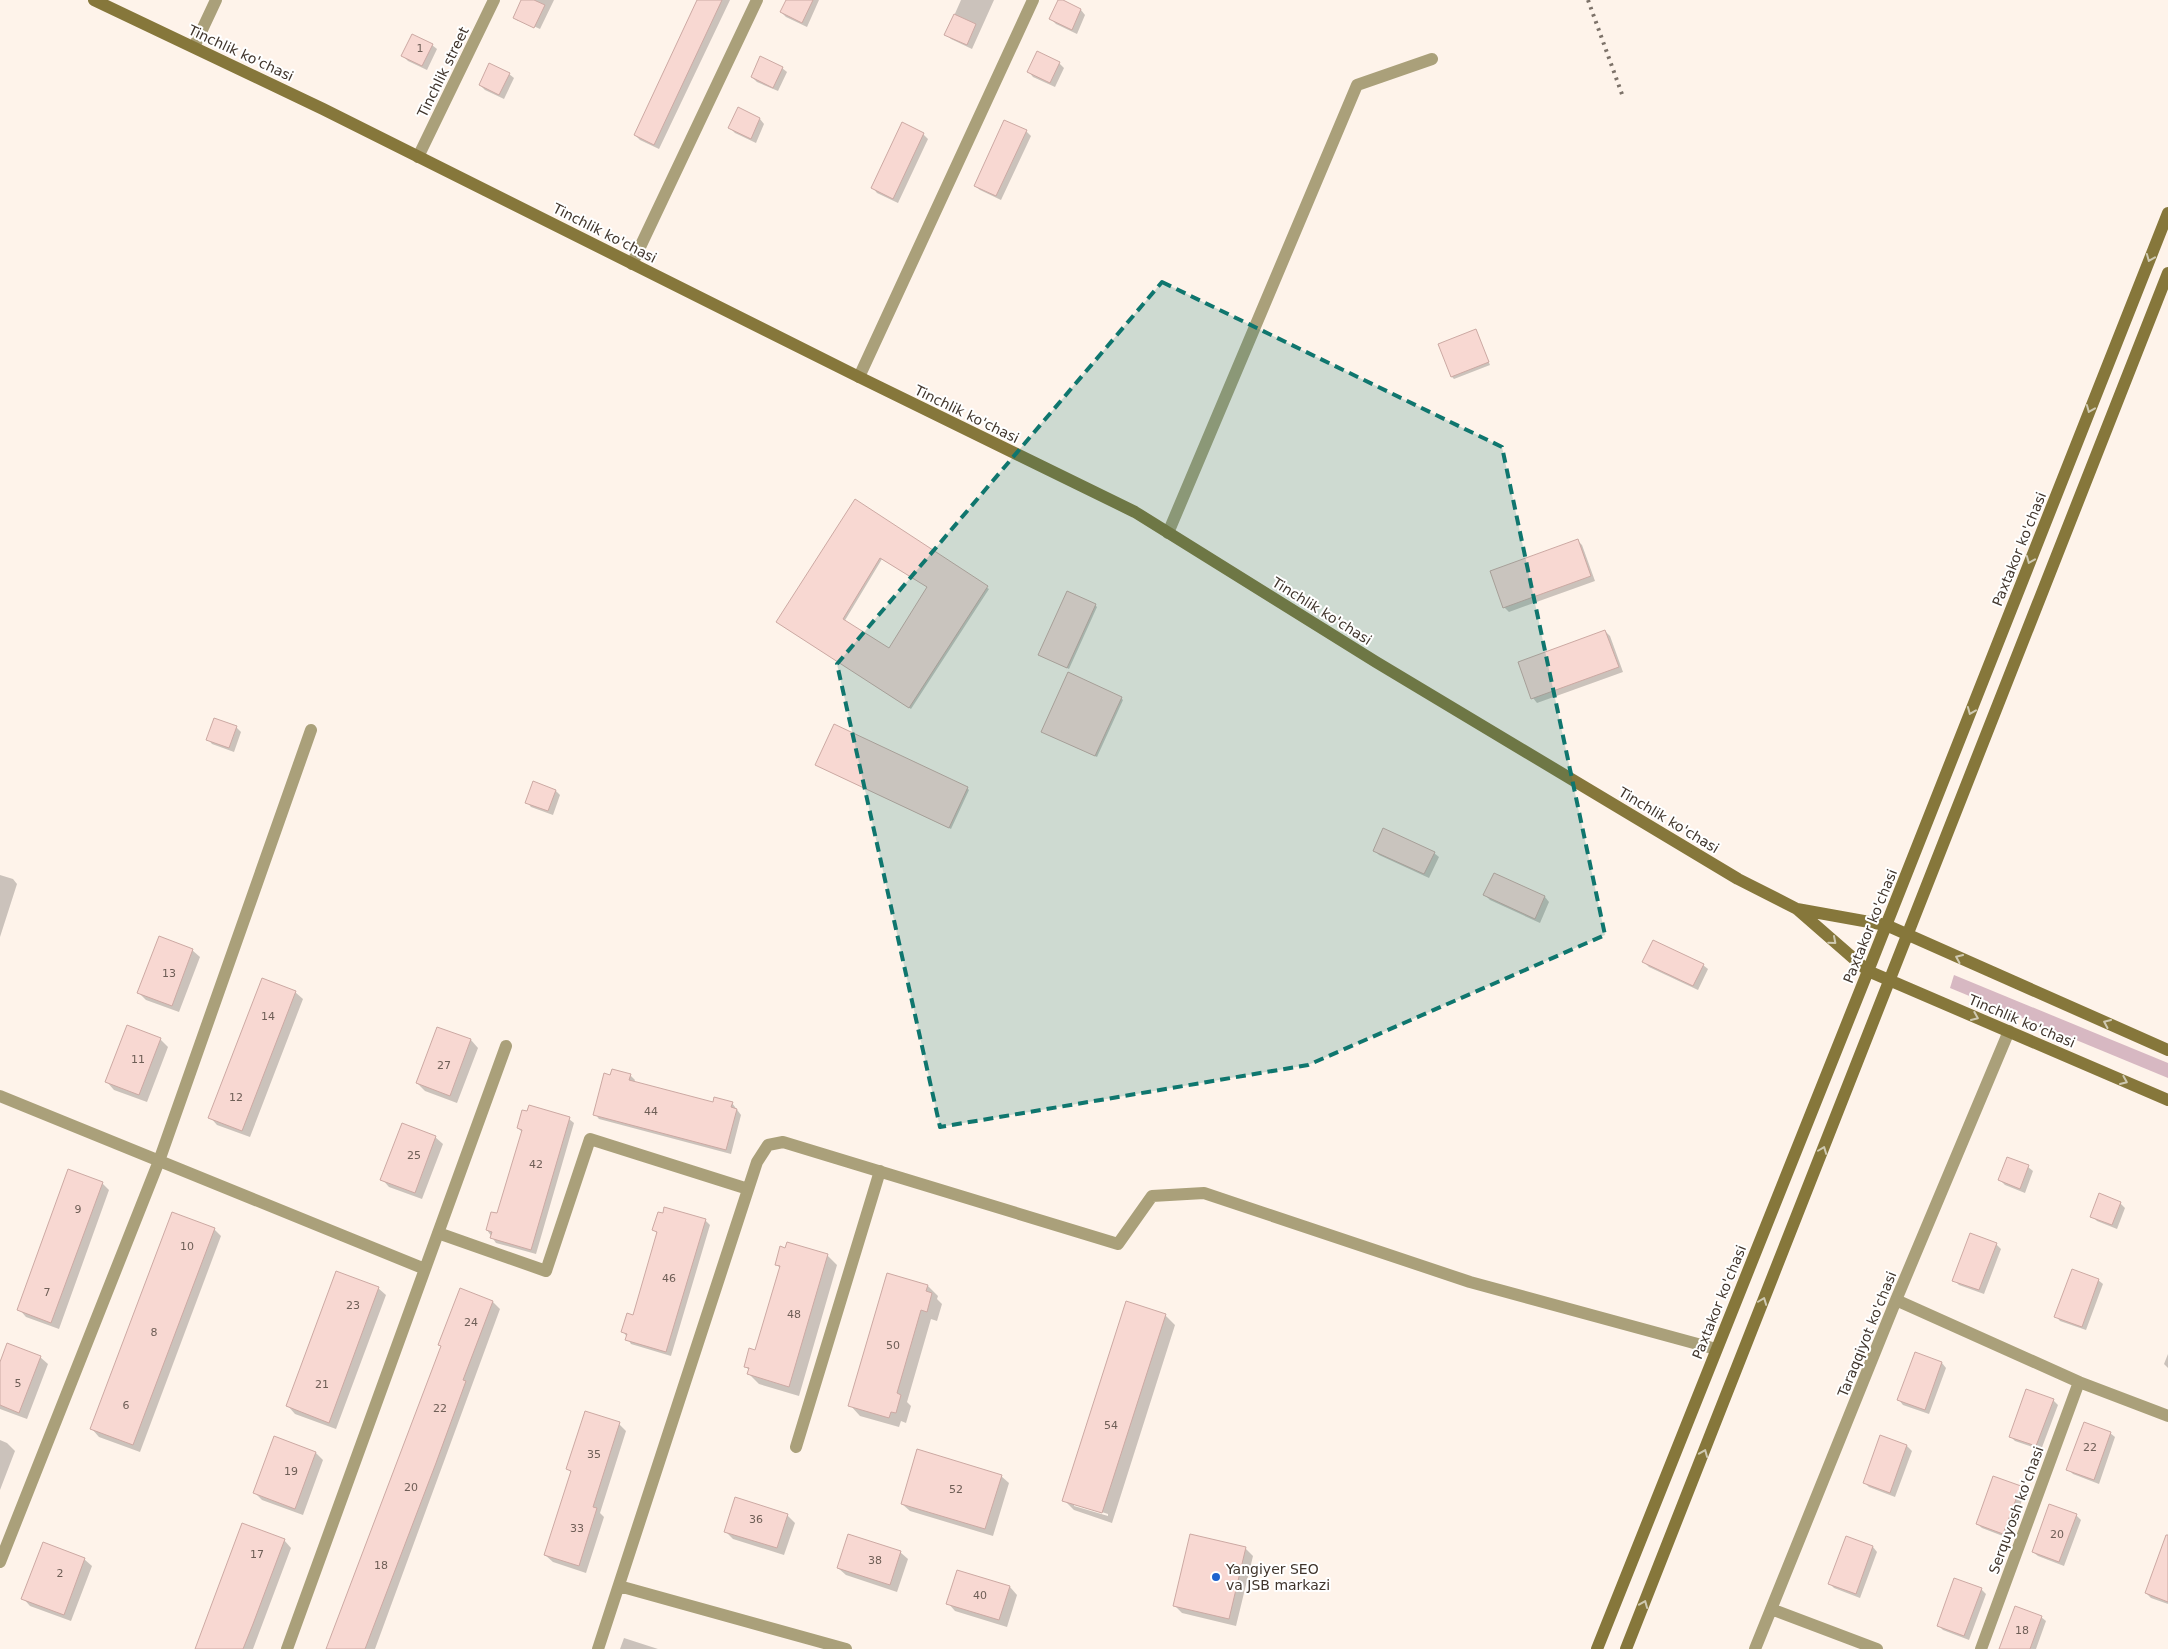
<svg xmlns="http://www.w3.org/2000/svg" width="2168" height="1649" viewBox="0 0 2168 1649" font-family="'DejaVu Sans',sans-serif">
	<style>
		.green { fill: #d7b8c2 }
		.shadow { fill: #0003; fill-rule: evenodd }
		.building { fill: #f8d8d2; stroke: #cca9a3; fill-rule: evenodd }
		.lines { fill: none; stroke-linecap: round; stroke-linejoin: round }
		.street { stroke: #aaa07a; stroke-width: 12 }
		.secondary { stroke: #86773b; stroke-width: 12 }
		.rail { stroke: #7d7269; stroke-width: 4; stroke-dasharray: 2.5 5; stroke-linecap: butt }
		.oneway { stroke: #cfc9b1 }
		.marked { fill: #0f766e; fill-opacity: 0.2; stroke: #0f766e; stroke-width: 4; stroke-dasharray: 10 6; stroke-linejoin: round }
		.poi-dot { fill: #1e62ce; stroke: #fff; stroke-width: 2 }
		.labels { text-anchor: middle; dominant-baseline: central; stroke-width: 4; stroke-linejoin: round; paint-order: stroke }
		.number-label { font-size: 11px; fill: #6e5e56 }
		.street-label { font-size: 14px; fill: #40352c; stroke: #fff }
		.poi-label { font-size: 14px; fill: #40352c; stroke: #fff; text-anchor: start }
	</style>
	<rect width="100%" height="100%" fill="#fef3ea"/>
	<path class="green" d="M 1954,975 L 2168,1063 L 2168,1078 L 1950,988 Z"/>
	<path class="shadow" d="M 523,0 L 554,0 L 540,29 L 518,19 L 518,21 L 514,18 Z
		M 699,0 L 730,0 L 659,149 L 640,140 L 635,135 Z
		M 787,0 L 819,0 L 807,27 L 786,17 L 781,12 Z
		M 961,0 L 994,0 L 972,49 L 951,39 L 946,34 Z
		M 1060,0 L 1081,10 L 1085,15 L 1077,34 L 1056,24 L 1051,19 Z
		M 432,45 L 437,49 L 427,70 L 408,61 L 403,56 Z
		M 1059,63 L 1064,68 L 1055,87 L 1033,77 L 1029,72 Z
		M 782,68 L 787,72 L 778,91 L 757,82 L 752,77 Z
		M 509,74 L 514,78 L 504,99 L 485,90 L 480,85 Z
		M 739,109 L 760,119 L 764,124 L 756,143 L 735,133 L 730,128 Z
		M 1026,131 L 1031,136 L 1001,200 L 980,190 L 975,186 Z
		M 923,134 L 928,139 L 898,203 L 877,193 L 873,188 Z
		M 1476,331 L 1490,365 L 1454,379 L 1452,377 Z
		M 855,501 L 989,589 L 911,709 L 780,624 ZM 882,559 L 928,587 L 890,650 L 844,622 Z
		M 1577,540 L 1582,545 L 1595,581 L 1509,612 L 1504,607 Z
		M 1095,605 L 1097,607 L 1069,669 L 1040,655 Z
		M 1605,631 L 1610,636 L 1623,672 L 1537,703 L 1533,698 Z
		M 1121,698 L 1123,700 L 1097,757 L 1042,732 Z
		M 215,719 L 237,728 L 241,732 L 234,752 L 212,744 L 208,739 Z
		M 818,766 L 967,788 L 969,790 L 951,829 Z
		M 556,791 L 560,795 L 553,815 L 531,807 L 527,802 Z
		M 1374,850 L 1434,853 L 1439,857 L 1429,878 L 1379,855 Z
		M 1495,874 L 1545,897 L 1549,902 L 1540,923 L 1490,900 L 1485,895 Z
		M 0,875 L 13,879 L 17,884 L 0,937 Z
		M 192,950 L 200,957 L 179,1012 L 146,1000 L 139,993 Z
		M 1644,962 L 1703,965 L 1708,969 L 1698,990 L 1649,967 Z
		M 295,992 L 303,999 L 250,1137 L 217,1125 L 210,1117 Z
		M 438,1028 L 471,1040 L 478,1048 L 457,1103 L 425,1091 L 417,1083 Z
		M 160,1039 L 168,1047 L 147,1102 L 114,1090 L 107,1082 Z
		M 630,1075 L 635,1080 L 634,1083 L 714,1104 L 732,1103 L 741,1115 L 731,1154 L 599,1119 L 595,1114 L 611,1076 Z
		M 569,1119 L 574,1123 L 536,1254 L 496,1243 L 487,1230 L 498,1215 L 522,1132 L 518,1128 Z
		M 435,1137 L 443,1144 L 422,1199 L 389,1187 L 382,1179 Z
		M 2028,1167 L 2033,1171 L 2025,1193 L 2005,1185 L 2000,1180 Z
		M 102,1183 L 109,1190 L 59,1329 L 26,1317 L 19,1309 Z
		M 2120,1203 L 2125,1208 L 2117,1229 L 2097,1221 L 2092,1216 Z
		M 705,1220 L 710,1225 L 671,1356 L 631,1344 L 623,1331 L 633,1316 L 658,1234 L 654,1230 Z
		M 214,1229 L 221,1236 L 140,1452 L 99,1437 L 92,1429 Z
		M 1996,1244 L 2001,1249 L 1984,1294 L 1959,1285 L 1954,1280 Z
		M 827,1255 L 837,1265 L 799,1396 L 759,1384 L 749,1374 L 750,1371 L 745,1366 L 756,1351 L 780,1268 L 776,1264 Z
		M 888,1275 L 928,1286 L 938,1296 L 937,1299 L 942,1304 L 937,1321 L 931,1319 L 907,1402 L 911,1406 L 906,1423 L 901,1421 L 899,1427 L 860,1416 L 850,1405 Z
		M 2098,1280 L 2103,1284 L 2086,1330 L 2060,1321 L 2056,1316 Z
		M 378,1288 L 386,1295 L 336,1429 L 295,1414 L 288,1406 Z
		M 460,1290 L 493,1302 L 500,1309 L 375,1649 L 327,1649 L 442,1346 Z
		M 1165,1315 L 1175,1325 L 1112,1523 L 1074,1510 L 1064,1500 ZM 1074,1503 L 1108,1514 L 1108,1516 L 1074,1506 Z
		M 1916,1354 L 1942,1363 L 1946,1368 L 1929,1414 L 1903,1405 L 1899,1400 Z
		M 2168,1354 L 2168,1368 L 2164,1364 Z
		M 40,1357 L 48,1364 L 27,1419 L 0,1409 L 0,1365 Z
		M 2053,1400 L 2058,1405 L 2041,1450 L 2015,1441 L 2010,1436 Z
		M 619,1424 L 626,1431 L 600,1513 L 604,1517 L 586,1573 L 553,1562 L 545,1555 L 572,1473 L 568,1469 Z
		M 2110,1433 L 2115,1437 L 2099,1484 L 2073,1474 L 2068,1469 Z
		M 1881,1436 L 1907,1446 L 1912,1451 L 1895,1497 L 1869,1487 L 1864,1482 Z
		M 0,1440 L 7,1443 L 15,1451 L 0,1490 Z
		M 316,1453 L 323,1460 L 303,1515 L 262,1500 L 254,1492 Z
		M 1001,1476 L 1009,1483 L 993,1536 L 910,1511 L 902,1504 Z
		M 2020,1487 L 2025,1492 L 2008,1538 L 1982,1528 L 1977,1524 Z
		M 787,1515 L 795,1523 L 784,1555 L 733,1539 L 725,1531 Z
		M 2076,1515 L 2081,1520 L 2064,1566 L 2038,1556 L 2033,1552 Z
		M 1847,1538 L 1873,1547 L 1877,1552 L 1860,1598 L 1834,1588 L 1830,1584 Z
		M 284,1540 L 291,1548 L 253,1649 L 196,1649 Z
		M 1245,1548 L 1253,1556 L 1236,1626 L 1182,1613 L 1174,1605 Z
		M 2168,1549 L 2168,1604 L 2151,1598 L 2146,1593 Z
		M 900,1552 L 908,1559 L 897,1592 L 846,1575 L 838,1568 Z
		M 84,1559 L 92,1566 L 71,1621 L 30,1606 L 23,1598 Z
		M 958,1571 L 1010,1587 L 1017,1595 L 1007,1627 L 955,1611 L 948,1603 Z
		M 1981,1589 L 1986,1594 L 1969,1640 L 1943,1630 L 1938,1625 Z
		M 2041,1617 L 2046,1621 L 2036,1649 L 2000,1649 Z
		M 624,1638 L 658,1649 L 620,1649 Z"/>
	<path class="building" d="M 521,0 L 534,0 L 545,5 L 534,28 L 513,18 Z
		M 697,0 L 722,0 L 654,145 L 634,135 Z
		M 786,0 L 813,0 L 802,23 L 780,12 Z
		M 1058,0 L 1063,0 L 1081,9 L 1072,30 L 1049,19 Z
		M 954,14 L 976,24 L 967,45 L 944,35 Z
		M 412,34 L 433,44 L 422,66 L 401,56 Z
		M 1037,51 L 1060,62 L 1050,83 L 1027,72 Z
		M 760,56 L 783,67 L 773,88 L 751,77 Z
		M 489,63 L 510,73 L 499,95 L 479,85 Z
		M 738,107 L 760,118 L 751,139 L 728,128 Z
		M 1004,120 L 1027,130 L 996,196 L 974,186 Z
		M 902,122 L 924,133 L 893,199 L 871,188 Z
		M 1476,329 L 1489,362 L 1451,377 L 1438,344 Z
		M 855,499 L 988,586 L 909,708 L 776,622 ZM 880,558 L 927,587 L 889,648 L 843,619 Z
		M 1578,539 L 1591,576 L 1503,608 L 1490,571 Z
		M 1067,591 L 1096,604 L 1067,668 L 1038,655 Z
		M 1605,630 L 1619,667 L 1531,699 L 1518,662 Z
		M 1068,672 L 1122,697 L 1095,756 L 1041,732 Z
		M 214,718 L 237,726 L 229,748 L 206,740 Z
		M 834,724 L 968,787 L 949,828 L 815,765 Z
		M 533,781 L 556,790 L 548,811 L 525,803 Z
		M 1383,828 L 1435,852 L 1424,874 L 1373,851 Z
		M 1494,873 L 1545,896 L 1535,919 L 1483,895 Z
		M 159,936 L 193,949 L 172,1006 L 137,993 Z
		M 1653,940 L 1704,964 L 1693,986 L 1642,962 Z
		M 262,978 L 296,991 L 242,1131 L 208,1118 Z
		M 127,1025 L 161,1038 L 139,1095 L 105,1082 Z
		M 437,1027 L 471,1039 L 450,1096 L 416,1083 Z
		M 612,1069 L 631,1074 L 629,1080 L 713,1102 L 714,1097 L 733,1102 L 731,1107 L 737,1109 L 726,1150 L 593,1115 L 604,1073 L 610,1075 Z
		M 529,1105 L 570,1117 L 531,1250 L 490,1238 L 492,1232 L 486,1230 L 491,1212 L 497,1213 L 522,1130 L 517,1128 L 522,1110 L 527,1111 Z
		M 402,1123 L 436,1136 L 415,1193 L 380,1180 Z
		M 2007,1157 L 2029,1165 L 2020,1189 L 1998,1180 Z
		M 68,1169 L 103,1182 L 51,1323 L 17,1310 Z
		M 2099,1193 L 2121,1202 L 2112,1225 L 2090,1217 Z
		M 664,1207 L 706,1219 L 666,1352 L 625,1340 L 627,1334 L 621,1332 L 627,1313 L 633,1315 L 657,1232 L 652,1230 L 658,1212 L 663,1213 Z
		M 172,1212 L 215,1228 L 133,1445 L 90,1429 Z
		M 1970,1233 L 1997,1243 L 1979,1290 L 1952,1281 Z
		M 787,1242 L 828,1254 L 789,1387 L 747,1374 L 749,1368 L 744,1367 L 749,1348 L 755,1350 L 780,1266 L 775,1265 L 780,1246 L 785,1248 Z
		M 2072,1269 L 2099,1279 L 2082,1327 L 2054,1317 Z
		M 336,1271 L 379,1287 L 329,1423 L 286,1406 Z
		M 887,1273 L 928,1285 L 926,1291 L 932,1293 L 927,1312 L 921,1310 L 897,1393 L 901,1395 L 896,1413 L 891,1412 L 889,1418 L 848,1406 Z
		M 460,1288 L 493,1301 L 463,1380 L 466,1381 L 436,1463 L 365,1649 L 326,1649 L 441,1346 L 438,1345 Z
		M 1126,1301 L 1166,1314 L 1102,1513 L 1062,1501 Z
		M 7,1343 L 41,1356 L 19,1413 L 0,1405 L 0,1362 Z
		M 1915,1352 L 1942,1362 L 1925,1410 L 1897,1400 Z
		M 2026,1389 L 2054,1399 L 2036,1446 L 2009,1437 Z
		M 585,1411 L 620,1422 L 593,1507 L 597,1508 L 579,1566 L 544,1555 L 571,1471 L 566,1469 Z
		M 2084,1422 L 2111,1432 L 2094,1480 L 2066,1470 Z
		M 1880,1435 L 1907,1445 L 1890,1493 L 1863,1483 Z
		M 274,1436 L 316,1452 L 295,1509 L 253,1493 Z
		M 917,1449 L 1002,1475 L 985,1529 L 901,1504 Z
		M 1993,1476 L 2021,1486 L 2003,1534 L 1976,1524 Z
		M 735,1497 L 788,1514 L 777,1548 L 724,1532 Z
		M 2049,1504 L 2077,1514 L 2059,1562 L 2032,1552 Z
		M 242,1523 L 285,1539 L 253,1624 L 243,1649 L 195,1649 Z
		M 848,1534 L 901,1551 L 890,1585 L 837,1568 Z
		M 1190,1534 L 1246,1547 L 1229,1619 L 1173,1606 Z
		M 2166,1535 L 2168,1535 L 2168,1602 L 2145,1593 Z
		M 1846,1536 L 1873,1546 L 1856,1594 L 1828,1584 Z
		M 43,1542 L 85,1558 L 64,1615 L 21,1599 Z
		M 957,1570 L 1010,1586 L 999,1620 L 946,1604 Z
		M 1954,1578 L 1982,1588 L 1964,1636 L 1937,1626 Z
		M 2015,1606 L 2042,1616 L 2030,1649 L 1999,1649 Z"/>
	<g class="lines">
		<path class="street" d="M 194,47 L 216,0
			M 418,157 L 494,0
			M 632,264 L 757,0
			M 859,377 L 1033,0
			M 1168,533 L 1357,85 L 1432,59
			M 0,1096 L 425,1269
			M 438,1233 L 546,1271 L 590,1139 L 748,1189
			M 1896,1300 L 2079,1382 L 2168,1416
			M 796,1447 L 880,1171
			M 0,1562 L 159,1161 L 311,730
			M 619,1586 L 846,1649
			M 1771,1609 L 1877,1649
			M 287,1649 L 506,1046
			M 598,1649 L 757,1162 L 768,1145 L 783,1142 L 1118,1244 L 1152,1196 L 1204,1193 L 1470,1282 L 1716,1349
			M 1755,1649 L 1896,1300 L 2009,1031
			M 1981,1649 L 2079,1382"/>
		<path class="secondary" d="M 94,0 L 323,109 L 859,377 L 1135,512 L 1376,662 L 1738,879 L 1797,909 L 1868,971 L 2168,1100
			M 1797,909 L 1886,925 L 2168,1050
			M 1597,1649 L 1868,971 L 2168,213
			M 1626,1649 L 2168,273"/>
		<path class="rail" d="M 1588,0 L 1623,97"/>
	</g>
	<defs><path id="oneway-chevron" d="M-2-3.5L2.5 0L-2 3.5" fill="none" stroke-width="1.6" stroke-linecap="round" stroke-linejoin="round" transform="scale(1.25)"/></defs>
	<g class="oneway">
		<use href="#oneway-chevron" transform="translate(2150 258) rotate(112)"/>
		<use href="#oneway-chevron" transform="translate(2090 409) rotate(112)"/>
		<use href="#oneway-chevron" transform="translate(2030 560) rotate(112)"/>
		<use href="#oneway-chevron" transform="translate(1971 711) rotate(112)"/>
		<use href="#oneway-chevron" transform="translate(1833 941) rotate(41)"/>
		<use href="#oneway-chevron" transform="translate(1959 958) rotate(-156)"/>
		<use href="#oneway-chevron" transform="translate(1975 1017) rotate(23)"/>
		<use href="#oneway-chevron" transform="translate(2107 1023) rotate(-156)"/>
		<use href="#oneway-chevron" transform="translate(2124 1081) rotate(23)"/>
		<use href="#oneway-chevron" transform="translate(1823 1150) rotate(-69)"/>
		<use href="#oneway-chevron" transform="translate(1763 1301) rotate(-69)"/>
		<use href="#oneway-chevron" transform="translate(1704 1453) rotate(-68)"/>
		<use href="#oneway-chevron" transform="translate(1644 1604) rotate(-68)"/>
	</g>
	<path class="marked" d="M 1162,282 L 1502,447 L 1605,935 L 1308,1065 L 940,1127 L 837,664 Z"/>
	<circle class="poi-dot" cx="1216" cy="1577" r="5"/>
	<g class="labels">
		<g class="number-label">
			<text x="420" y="48">1</text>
			<text x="169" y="973">13</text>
			<text x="268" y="1016">14</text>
			<text x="138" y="1059">11</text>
			<text x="444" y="1065">27</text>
			<text x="236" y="1097">12</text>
			<text x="651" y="1111">44</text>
			<text x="414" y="1155">25</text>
			<text x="536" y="1164">42</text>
			<text x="78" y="1209">9</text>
			<text x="187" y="1246">10</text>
			<text x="669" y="1278">46</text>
			<text x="47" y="1292">7</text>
			<text x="353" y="1305">23</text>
			<text x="794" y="1314">48</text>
			<text x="471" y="1322">24</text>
			<text x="154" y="1332">8</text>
			<text x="893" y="1345">50</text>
			<text x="18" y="1383">5</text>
			<text x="322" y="1384">21</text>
			<text x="126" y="1405">6</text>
			<text x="440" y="1408">22</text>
			<text x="1111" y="1425">54</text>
			<text x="2090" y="1447">22</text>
			<text x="594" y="1454">35</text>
			<text x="291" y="1471">19</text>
			<text x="411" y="1487">20</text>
			<text x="956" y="1489">52</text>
			<text x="756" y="1519">36</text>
			<text x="577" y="1528">33</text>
			<text x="2057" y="1534">20</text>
			<text x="257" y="1554">17</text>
			<text x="875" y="1560">38</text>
			<text x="381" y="1565">18</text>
			<text x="60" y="1573">2</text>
			<text x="980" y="1595">40</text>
			<text x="2022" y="1630">18</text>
		</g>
		<g class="street-label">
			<text transform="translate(241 53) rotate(25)">Tinchlik ko'chasi</text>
			<text transform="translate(443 72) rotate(-64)">Tinchlik street</text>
			<text transform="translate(605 233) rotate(27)">Tinchlik ko'chasi</text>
			<text transform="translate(967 414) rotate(26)">Tinchlik ko'chasi</text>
			<text transform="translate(2019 549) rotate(-68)">Paxtakor ko'chasi</text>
			<text transform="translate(1322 611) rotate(32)">Tinchlik ko'chasi</text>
			<text transform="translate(1669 820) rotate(31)">Tinchlik ko'chasi</text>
			<text transform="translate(1870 926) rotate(-68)">Paxtakor ko'chasi</text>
			<text transform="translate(2022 1021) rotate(23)">Tinchlik ko'chasi</text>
			<text transform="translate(1719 1302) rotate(-68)">Paxtakor ko'chasi</text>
			<text transform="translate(1867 1334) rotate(-68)">Taraqqiyot ko'chasi</text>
			<text transform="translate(2016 1510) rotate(-70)">Serquyosh ko'chasi</text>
		</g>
		<g class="poi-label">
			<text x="1226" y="1569">Yangiyer SEO<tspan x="1226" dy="16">va JSB markazi</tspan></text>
		</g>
	</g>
</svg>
